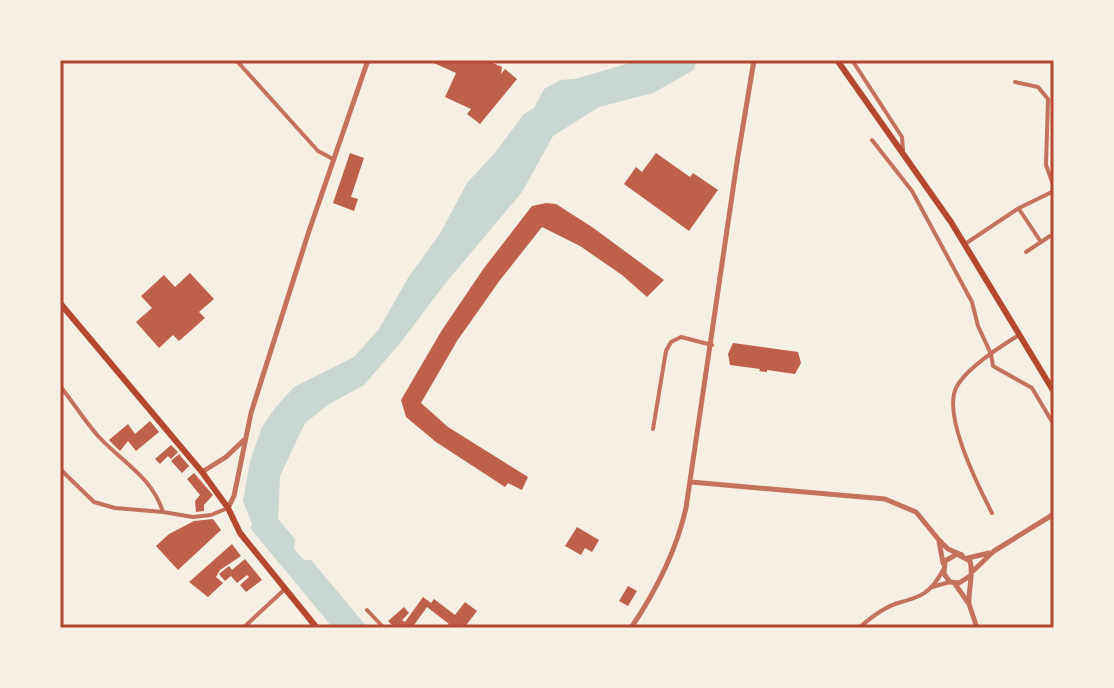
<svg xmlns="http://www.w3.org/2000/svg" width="1114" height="688" viewBox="0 0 1114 688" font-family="Arial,sans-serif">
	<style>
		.water { fill: #c9d6d2 }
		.building { fill: #bf614a }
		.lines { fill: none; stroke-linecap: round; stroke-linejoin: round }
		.minor { stroke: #c5725c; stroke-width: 4 }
		.tertiary { stroke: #c5725c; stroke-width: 5 }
		.secondary { stroke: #b5482f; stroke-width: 6 }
		.neatline { fill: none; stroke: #b5482f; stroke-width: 3 }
	</style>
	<rect width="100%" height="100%" fill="#f6efe4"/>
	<path class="water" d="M 640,60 L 696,60 L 694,70 L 653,93 L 599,107 L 553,136 L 522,192 L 444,285 L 401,342 L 364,385 L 329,404 L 305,423 L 280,476 L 278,519 L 295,539 L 294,549 L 304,560 L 311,560 L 368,628 L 333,628 L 250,528 L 252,524 L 243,501 L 250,461 L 262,427 L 275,408 L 294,387 L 354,357 L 379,329 L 408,278 L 441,232 L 467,183 L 494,154 L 524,114 L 534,108 L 544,89 L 561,80 L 575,79 Z"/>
	<path class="building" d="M 427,60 L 486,60 L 502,67 L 501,74 L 505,69 L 517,79 L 480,124 L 467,114 L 471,109 L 445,97 L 456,73 Z
		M 350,153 L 364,158 L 351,197 L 358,199 L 354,211 L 333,203 Z
		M 656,153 L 690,177 L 693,173 L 718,190 L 689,231 L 624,184 L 636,167 L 642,172 Z
		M 546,203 L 556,204 L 592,227 L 664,280 L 647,297 L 622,275 L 580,246 L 542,227 L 500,280 L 457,341 L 421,403 L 448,427 L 528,477 L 522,490 L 508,483 L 505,487 L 436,442 L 406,417 L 401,400 L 442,330 L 484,268 L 532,206 Z
		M 190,273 L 214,299 L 199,312 L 205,318 L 179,341 L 173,335 L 159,348 L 136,322 L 152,308 L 141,296 L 164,275 L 175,287 Z
		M 733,343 L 798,352 L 801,363 L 795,374 L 767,370 L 767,372 L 759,371 L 760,369 L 730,365 L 728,354 Z
		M 150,421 L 159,432 L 136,451 L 128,441 L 120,451 L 109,440 L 128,424 L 135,434 Z
		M 171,445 L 178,452 L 171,459 L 168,456 L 160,464 L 155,459 Z
		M 179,454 L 189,466 L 182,473 L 171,461 Z
		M 194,473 L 213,495 L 204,505 L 204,511 L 196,512 L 195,501 L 200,495 L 187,479 Z
		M 213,519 L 221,530 L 178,570 L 156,546 L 169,534 L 194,521 Z
		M 577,527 L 599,540 L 592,552 L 585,548 L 581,555 L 565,546 Z
		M 232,544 L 241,556 L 220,570 L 216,577 L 223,583 L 208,597 L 189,582 Z
		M 245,559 L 262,580 L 246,592 L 240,585 L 249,577 L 247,575 L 237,583 L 231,576 L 225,581 L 219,574 L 229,566 L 232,570 Z
		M 628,586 L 637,591 L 628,606 L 619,601 Z
		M 423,597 L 431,603 L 434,599 L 455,615 L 465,602 L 477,611 L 464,628 L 445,628 L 449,624 L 427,607 L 412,628 L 395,628 L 388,621 L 404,607 L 409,613 L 402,620 L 405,622 Z"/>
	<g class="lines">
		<path class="minor" d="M 236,60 L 318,151 L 333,159
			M 852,60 L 902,137 L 903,150
			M 1015,82 L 1038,87 L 1048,99 L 1046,165 L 1054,187
			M 872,140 L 912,191 L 972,302 L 978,326 L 991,354 L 993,366 L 1032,388 L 1054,425
			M 1019,209 L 1041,242 L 1026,252
			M 1041,242 L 1050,236
			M 965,244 L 1019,208 L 1054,191
			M 60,386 C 73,402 84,420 98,436 C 122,462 152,477 163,512
			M 653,429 L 666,351 L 671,342 L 681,337 L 712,345
			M 60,469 L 94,502 L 115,508 L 163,512 L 193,517 L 211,515 L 228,508
			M 992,513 C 978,486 943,416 956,388 C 965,369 1001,346 1019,335
			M 932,587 L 950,582
			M 367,610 L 384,628
			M 243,628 L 285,589
			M 859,628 C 869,619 885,607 898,603 C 921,597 931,593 943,570"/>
		<path class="tertiary" d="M 202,472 L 226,457 L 245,439
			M 691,482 L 885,499 L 916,512 L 939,540 L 948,549 L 962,555
			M 228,508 L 234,496 L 251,413 L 309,231 L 368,60
			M 939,541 L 943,563
			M 968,558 L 989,553
			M 973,571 L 994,551 L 1054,514
			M 955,584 L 969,604 L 977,628
			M 969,604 C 968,590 974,574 970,561 L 957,554 L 945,561 L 944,574 L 950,582 L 959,583 L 970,576
			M 631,628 C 656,591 676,552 686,508 L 737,162 L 754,60"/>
		<path class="secondary" d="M 837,60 L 951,222 L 1054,392
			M 60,303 L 202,472 L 228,508 L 240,533 L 317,628"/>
	</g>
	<rect width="1114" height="688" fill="none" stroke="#f6efe4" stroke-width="124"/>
	<rect x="62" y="62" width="990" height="564" class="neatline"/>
</svg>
